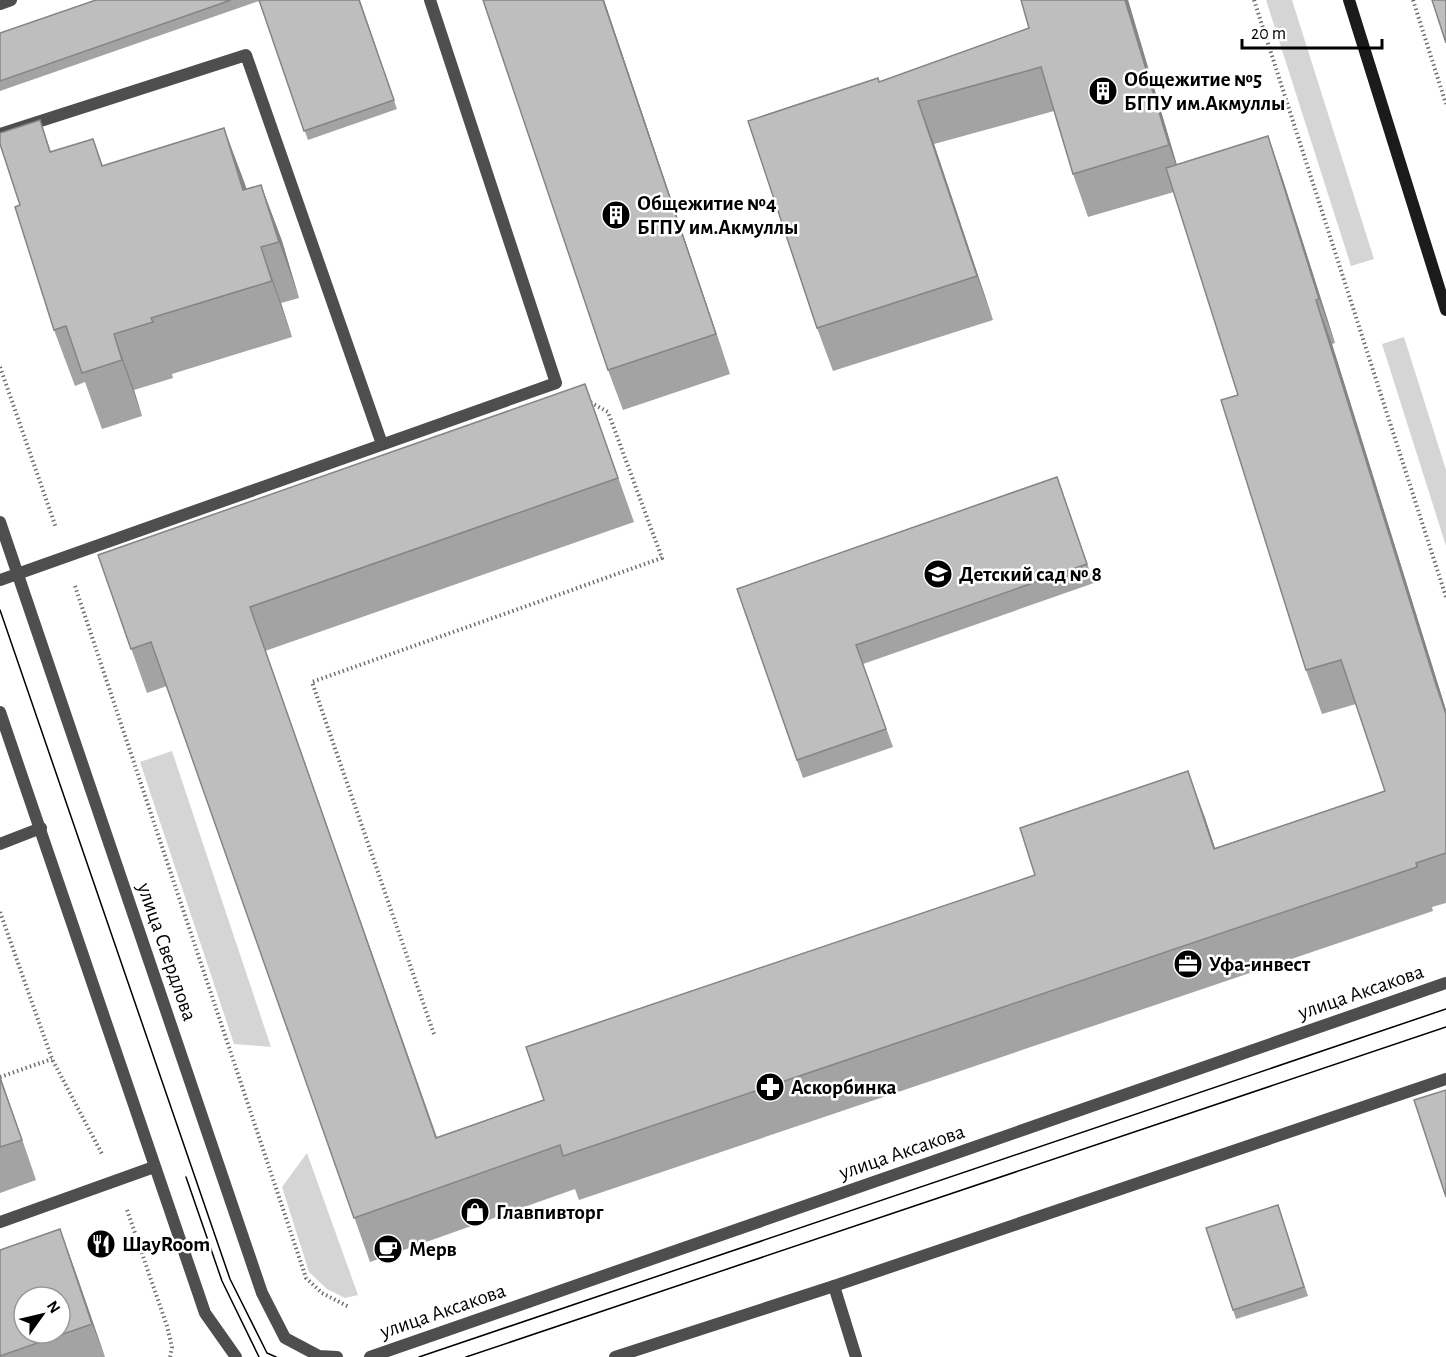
<svg xmlns="http://www.w3.org/2000/svg" width="1446" height="1357" viewBox="0 0 1446 1357" font-family="'Alegreya Sans',sans-serif">
	<style>
		.green { fill: #d5d5d5 }
		.lines { fill: none; stroke-linecap: round; stroke-linejoin: round }
		.path { stroke: #707070; stroke-width: 4; stroke-dasharray: 1.5 3; stroke-linecap: butt }
		.service { stroke: #4e4e4e; stroke-width: 12 }
		.minor { stroke: #4e4e4e; stroke-width: 12 }
		.tertiary { stroke: #4e4e4e; stroke-width: 12 }
		.secondary { stroke: #1b1b1b; stroke-width: 12 }
		.tram { stroke: #000; stroke-width: 1.5 }
		.wall { fill: #a3a3a3 }
		.shaded-wall { fill: #858585 }
		.building { fill: #bebebe; stroke: #858585; stroke-width: 1.5; fill-rule: evenodd }
		.labels { text-anchor: middle; dominant-baseline: central; stroke-width: 5; stroke-linejoin: round; paint-order: stroke }
		.poi-label { font-size: 21px; font-weight: bold; fill: #000; stroke: #fff; text-anchor: start }
		.street-label { font-size: 21px; fill: #000; stroke: #fff }
	</style>
	<rect width="100%" height="100%" fill="#fff"/>
	<path class="green" d="M 1266,0 L 1292,0 L 1374,259 L 1351,266 Z
		M 1404,337 L 1446,470 L 1446,546 L 1382,344 Z
		M 172,751 L 271,1047 L 234,1044 L 140,762 Z
		M 307,1153 L 358,1295 L 345,1298 L 327,1289 L 309,1272 L 282,1187 Z"/>
	<g class="lines">
		<path class="path" d="M 1254,0 L 1446,597
			M 1413,0 L 1446,104
			M 0,367 L 56,528
			M 75,586 L 306,1278 L 322,1293 L 349,1307
			M 0,912 L 52,1059 L 102,1154
			M 434,1034 L 312,682 L 662,558 L 608,412 L 588,401
			M 0,1077 L 52,1059
			M 127,1210 L 167,1326 L 172,1347 L 170,1357"/>
		<path class="service" d="M 0,134 L 246,55 L 382,444
			M 0,580 L 556,383 L 430,0
			M 0,844 L 41,828
			M 0,1222 L 154,1167
			M 834,1286 L 856,1357"/>
		<path class="minor" d="M 0,4 L 11,0
			M 0,712 L 205,1313 L 236,1357"/>
		<path class="tertiary" d="M 0,522 L 262,1293 L 285,1338 L 319,1356 L 337,1357
			M 370,1357 L 1446,983
			M 615,1357 L 834,1286 L 1446,1079"/>
		<path class="secondary" d="M 1349,0 L 1446,310"/>
		<path class="tram" d="M 0,610 L 230,1279 L 267,1353 L 276,1357
			M 186,1177 L 222,1281 L 259,1357
			M 419,1357 L 1446,1009
			M 466,1357 L 1446,1027"/>
	</g>
	<path class="wall" d="M 96,0 L 360,0 L 397,109 L 308,140 L 259,1 L 0,91 L 0,33 Z
		M 483,0 L 604,0 L 730,374 L 623,410 L 608,370 Z
		M 1128,0 L 1177,165 L 1268,136 L 1283,180 L 1335,343 L 1332,344 L 1446,710 L 1446,903 L 1432,907 L 1433,911 L 579,1200 L 575,1189 L 370,1262 L 167,686 L 147,693 L 98,555 L 585,384 L 634,522 L 265,651 L 437,1137 L 544,1100 L 1035,875 L 1204,815 L 1215,848 L 1385,791 L 1356,704 L 1322,714 L 1306,670 L 1238,395 L 1174,192 L 1088,217 L 1073,174 L 1054,111 L 934,144 L 993,320 L 833,371 L 817,328 L 879,82 Z
		M 40,120 L 51,152 L 93,139 L 103,166 L 246,189 L 261,185 L 282,241 L 299,298 L 281,303 L 292,337 L 172,374 L 173,378 L 134,390 L 142,416 L 102,429 L 85,382 L 75,386 L 54,330 L 20,205 Z
		M 1057,477 L 1094,583 L 863,664 L 893,747 L 803,778 L 737,589 Z
		M 0,1076 L 36,1180 L 0,1193 Z
		M 1281,1214 L 1308,1296 L 1236,1319 L 1233,1310 Z
		M 60,1229 L 105,1357 L 0,1357 L 0,1250 Z"/>
	<path class="shaded-wall" d="M 603,0 L 604,0 L 730,374 L 716,334 Z
		M 1125,0 L 1128,0 L 1184,189 L 1169,145 Z
		M 918,101 L 934,144 L 993,320 L 977,276 Z
		M 224,128 L 245,184 L 264,246 L 243,190 Z
		M 1268,136 L 1283,180 L 1335,343 L 1319,299 Z
		M 261,185 L 282,241 L 299,298 L 279,242 Z
		M 261,247 L 281,303 L 292,337 L 272,281 Z
		M 1316,300 L 1332,344 L 1446,710 L 1446,714 L 1436,685 Z
		M 114,334 L 134,390 L 142,416 L 122,360 Z
		M 250,607 L 265,651 L 452,1181 Z
		M 1188,771 L 1204,815 L 1230,893 L 1214,849 Z
		M 0,1076 L 36,1180 L 0,1078 Z
		M 60,1229 L 76,1273 L 105,1357 L 92,1324 Z"/>
	<path class="building" d="M 96,0 L 231,0 L 0,81 L 0,33 Z
		M 259,0 L 359,0 L 394,100 L 304,131 Z
		M 483,0 L 603,0 L 716,334 L 608,370 Z
		M 1021,0 L 1125,0 L 1169,145 L 1073,174 L 1041,67 L 918,101 L 977,276 L 817,328 L 748,121 L 878,78 L 879,82 L 1029,28 Z
		M 1432,0 L 1446,0 L 1446,43 Z
		M 40,120 L 50,152 L 93,139 L 102,166 L 224,128 L 243,190 L 261,185 L 279,242 L 261,247 L 272,281 L 151,318 L 153,322 L 114,334 L 122,360 L 82,373 L 66,326 L 54,330 L 15,207 L 20,205 L 0,144 L 0,133 Z
		M 1268,136 L 1319,299 L 1316,300 L 1436,685 L 1446,714 L 1446,853 L 1416,863 L 1417,867 L 563,1156 L 560,1145 L 354,1218 L 151,642 L 131,649 L 98,555 L 585,384 L 618,478 L 250,607 L 436,1138 L 544,1100 L 526,1047 L 1035,875 L 1020,828 L 1188,771 L 1214,849 L 1385,791 L 1341,660 L 1306,670 L 1221,400 L 1238,395 L 1166,168 Z
		M 1057,477 L 1087,564 L 856,645 L 886,729 L 797,760 L 737,589 Z
		M 0,1078 L 22,1140 L 0,1147 Z
		M 1446,1090 L 1446,1197 L 1414,1100 Z
		M 1278,1205 L 1304,1287 L 1233,1310 L 1206,1228 Z
		M 60,1229 L 92,1324 L 0,1356 L 0,1250 ZM 24,1297 L 60,1297 L 60,1333 L 24,1333 Z"/>
	<defs>
		<g id="building-disc" transform="scale(1.5)"><circle r="9.5" fill="#000" stroke="#fff"/><path d="M-4-6H4V6H1V3H-1V6H-4ZM-2.5-4.3h1.7v1.8h-1.7ZM.8-4.3h1.7v1.8H.8ZM-2.5-1h1.7V.8h-1.7ZM.8-1h1.7V.8H.8Z" fill="#fff"/></g>
		<g id="school-disc" transform="scale(1.5)"><circle r="9.5" fill="#000" stroke="#fff"/><path d="M0-5L7-2L0 1L-7-2ZM-4 1L0 2.5L4 1V4Q0 6-4 4Z" fill="#fff"/></g>
		<g id="office-disc" transform="scale(1.5)"><circle r="9.5" fill="#000" stroke="#fff"/><path d="M-6-3h4V-5.5h4V-3h4V5H-6ZM-1-4.5V-3h2v-1.5ZM-6 0V1H6V0Z" fill="#fff"/></g>
		<g id="pharmacy-disc" transform="scale(1.5)"><circle r="9.5" fill="#000" stroke="#fff"/><path d="M-2-6h4v4h4v4h-4v4h-4v-4h-4v-4h4Z" fill="#fff"/></g>
		<g id="shop-disc" transform="scale(1.5)"><circle r="9.5" fill="#000" stroke="#fff"/><path d="M-5-2.5h2.3a2.7 3.5 0 0 1 5.4 0H5L5.5 6h-11ZM-1.5-2.5h3a1.5 2.3 0 0 0-3 0Z" fill="#fff"/></g>
		<g id="restaurant-disc" transform="scale(1.5)"><circle r="9.5" fill="#000" stroke="#fff"/><path d="M-5-6h1v4h1v-4h1v4h1v-4h1v5L-1.5 .5V6h-2V.5L-5-1ZM5-6V6H3V1.5H1.5Q1.5-4 5-6Z" fill="#fff"/></g>
		<g id="cafe-disc" transform="scale(1.5)"><circle r="9.5" fill="#000" stroke="#fff"/><path d="M-5.5-4.5H6V0H3Q3 3.5 0 3.5H-2.5Q-5.5 3.5-5.5 0ZM3-3.2v2h1.7v-2ZM-6 4.5H4V6H-6Z" fill="#fff"/></g>
	</defs>
	<g fill-rule="evenodd">
		<use href="#building-disc" x="1103" y="91"/>
		<use href="#building-disc" x="616" y="215"/>
		<use href="#school-disc" x="938" y="574"/>
		<use href="#office-disc" x="1188" y="964"/>
		<use href="#pharmacy-disc" x="770" y="1087"/>
		<use href="#shop-disc" x="475" y="1212"/>
		<use href="#restaurant-disc" x="101" y="1244"/>
		<use href="#cafe-disc" x="388" y="1249"/>
	</g>
	<g class="labels">
		<g class="poi-label">
			<text x="1124" y="79">Общежитие №5<tspan x="1124" dy="24">БГПУ им.Акмуллы</tspan></text>
			<text x="637" y="203">Общежитие №4<tspan x="637" dy="24">БГПУ им.Акмуллы</tspan></text>
			<text x="959" y="574">Детский сад № 8</text>
			<text x="1209" y="964">Уфа-инвест</text>
			<text x="791" y="1087">Аскорбинка</text>
			<text x="496" y="1212">Главпивторг</text>
			<text x="122" y="1244">ШауRoom</text>
			<text x="409" y="1249">Мерв</text>
		</g>
		<g class="street-label">
			<text transform="translate(167 952) rotate(71)">улица Свердлова</text>
			<text transform="translate(1361 992) rotate(-19)">улица Аксакова</text>
			<text transform="translate(902 1152) rotate(-19)">улица Аксакова</text>
			<text transform="translate(443 1311) rotate(-19)">улица Аксакова</text>
		</g>
	</g>
	<g transform="translate(42 1315) rotate(56)"><circle r="28" fill="#ffffff" stroke="#999999" stroke-width="1.5"/>
	<path d="M0-4.5L10 22L0 15L-10 22Z" fill="#000000"/>
	<text y="-9" font-size="16" font-weight="bold" text-anchor="middle" fill="#000000">N</text>
	</g>
	<path d="M1242 39v9h140v-9" fill="none" stroke="#000000" stroke-width="3"/>
	<text x="1251" y="39" font-size="18" fill="#000000" stroke="#ffffff" stroke-width="4.5" paint-order="stroke">20 m</text>
</svg>
